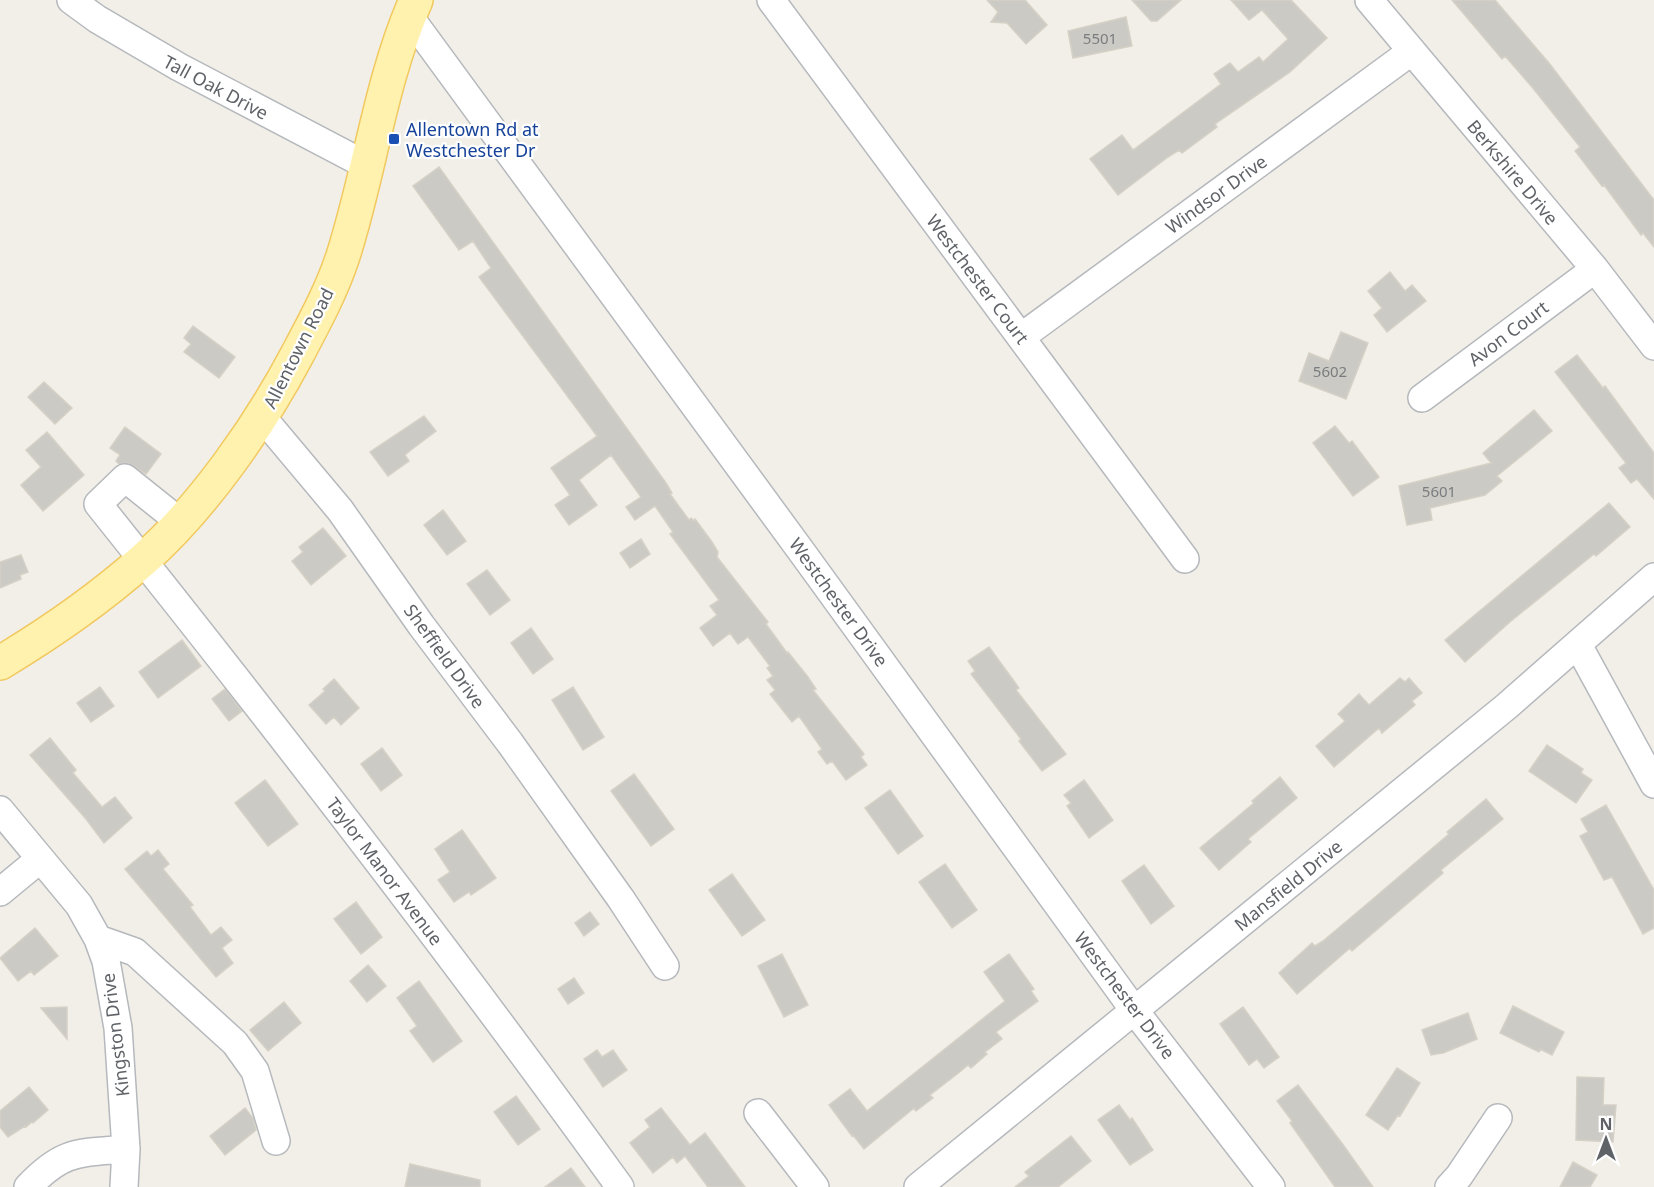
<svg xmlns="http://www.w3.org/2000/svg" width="1654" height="1187" viewBox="0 0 1654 1187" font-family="'Noto Sans',sans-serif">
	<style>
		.building { fill: #cccac5; stroke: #d6d1c6; stroke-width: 1.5 }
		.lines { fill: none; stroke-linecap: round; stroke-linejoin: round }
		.minor-casing { stroke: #b5b8bc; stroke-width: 30 }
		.major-casing { stroke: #f2c960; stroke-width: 36 }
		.minor { stroke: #fff; stroke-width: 27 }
		.major { stroke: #fff2af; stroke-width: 33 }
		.transit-dot { fill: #1a4fb4; stroke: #fff; stroke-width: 2 }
		.labels { text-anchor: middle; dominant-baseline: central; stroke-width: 4.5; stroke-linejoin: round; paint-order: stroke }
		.number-label { font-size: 15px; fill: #7a7d7f }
		.street-label { font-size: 18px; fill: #5f6368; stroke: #fff }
		.transit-label { font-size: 18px; fill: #164399; stroke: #fff; text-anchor: start }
	</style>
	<rect width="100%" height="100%" fill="#f1efe8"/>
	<path class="building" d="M 987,0 L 1025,0 L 1047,25 L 1026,44 L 1007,23 L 991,22 L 998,12 Z
		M 1132,0 L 1181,0 L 1157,21 L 1151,21 Z
		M 1231,0 L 1291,0 L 1327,38 L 1290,72 L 1215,124 L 1217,127 L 1182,153 L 1179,150 L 1168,157 L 1118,195 L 1090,159 L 1122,135 L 1133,150 L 1221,84 L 1214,74 L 1230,63 L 1238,72 L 1259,57 L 1263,62 L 1288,39 L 1262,10 L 1249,20 Z
		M 1452,0 L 1495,0 L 1549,63 L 1654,200 L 1654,247 L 1643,233 L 1641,235 L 1604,185 L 1602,186 L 1575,151 L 1580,147 L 1532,87 L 1505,56 L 1502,59 Z
		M 1126,17 L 1132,46 L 1073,58 L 1068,31 Z
		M 439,167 L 666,483 L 672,493 L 670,494 L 689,520 L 691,518 L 694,521 L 695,519 L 712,542 L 718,552 L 717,557 L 768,622 L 766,624 L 787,653 L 788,652 L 808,677 L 816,689 L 813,690 L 864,754 L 861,757 L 867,765 L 846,780 L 832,761 L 827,764 L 818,752 L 822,749 L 799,716 L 792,722 L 770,694 L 775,690 L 767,680 L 773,676 L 767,668 L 770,666 L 748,637 L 738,644 L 730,633 L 713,646 L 700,628 L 717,615 L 710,606 L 719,600 L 670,534 L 673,532 L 655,506 L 635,520 L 626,507 L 641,497 L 611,455 L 579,480 L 597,505 L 569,525 L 555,505 L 570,495 L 551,468 L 597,436 L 479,277 L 491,268 L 473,241 L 459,250 L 413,186 Z
		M 1390,272 L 1405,291 L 1412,285 L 1426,301 L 1387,332 L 1374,315 L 1382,308 L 1368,291 Z
		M 193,326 L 235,357 L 219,378 L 184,352 L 191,344 L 184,338 Z
		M 1341,332 L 1368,343 L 1346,399 L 1299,381 L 1309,353 L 1329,361 Z
		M 1577,355 L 1603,388 L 1605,386 L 1654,453 L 1654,499 L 1637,479 L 1631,483 L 1619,468 L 1626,463 L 1555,372 Z
		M 44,382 L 72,408 L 55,424 L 28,397 Z
		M 1534,410 L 1552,431 L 1497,476 L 1502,481 L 1485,495 L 1430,508 L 1432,520 L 1407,525 L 1399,486 L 1491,463 L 1483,453 Z
		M 424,416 L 436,431 L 411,450 L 405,455 L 409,461 L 388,476 L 370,452 Z
		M 1335,426 L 1349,443 L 1352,441 L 1379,477 L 1353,496 L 1313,443 Z
		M 125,427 L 161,454 L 146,474 L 129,463 L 119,464 L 116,461 L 120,455 L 110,448 Z
		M 47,432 L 84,475 L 43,511 L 21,485 L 41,467 L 26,450 Z
		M 1609,503 L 1630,527 L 1596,556 L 1594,554 L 1511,621 L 1465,662 L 1445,640 Z
		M 443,510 L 466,541 L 447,555 L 424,525 Z
		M 323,528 L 346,556 L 311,585 L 292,561 L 303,552 L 299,547 Z
		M 641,539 L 650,554 L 630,568 L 620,553 Z
		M 21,555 L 28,572 L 20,575 L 21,579 L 0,588 L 0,562 Z
		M 487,570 L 510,600 L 490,615 L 467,584 Z
		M 531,628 L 553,659 L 533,674 L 511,643 Z
		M 182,640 L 201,666 L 158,698 L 139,672 Z
		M 989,647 L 1019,688 L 1016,690 L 1066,754 L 1042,771 L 1019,741 L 1021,739 L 971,674 L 975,671 L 968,661 Z
		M 1400,678 L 1405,682 L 1409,678 L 1422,693 L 1412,701 L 1415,705 L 1382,733 L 1379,728 L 1334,767 L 1316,746 L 1345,721 L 1338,714 L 1359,694 L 1369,705 Z
		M 334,679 L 359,708 L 341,725 L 334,717 L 326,724 L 309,705 L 325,691 L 323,689 Z
		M 100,687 L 114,706 L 91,722 L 77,703 Z
		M 573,687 L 604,737 L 583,750 L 552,700 Z
		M 225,689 L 242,711 L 229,721 L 212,699 Z
		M 50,738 L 76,770 L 73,773 L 102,807 L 115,797 L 132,818 L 104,843 L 86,819 L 30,755 Z
		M 1547,745 L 1583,769 L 1581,773 L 1592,780 L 1576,803 L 1529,771 Z
		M 382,748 L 402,775 L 381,791 L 361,764 Z
		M 634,774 L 674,829 L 651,846 L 611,791 Z
		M 1280,777 L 1297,798 L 1248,839 L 1251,842 L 1219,870 L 1200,848 L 1254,803 L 1252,801 Z
		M 265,780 L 298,824 L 268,846 L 235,803 Z
		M 1084,780 L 1113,820 L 1089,838 L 1067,806 L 1071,803 L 1064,795 Z
		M 890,790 L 923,836 L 898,854 L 865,808 Z
		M 1486,799 L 1503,819 L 1441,870 L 1443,873 L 1352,951 L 1350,948 L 1297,994 L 1279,973 L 1312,943 L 1315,946 L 1323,941 L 1367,904 L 1449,834 L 1447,832 Z
		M 1606,805 L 1654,890 L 1654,928 L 1643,934 L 1612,877 L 1604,880 L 1580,836 L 1588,832 L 1581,819 Z
		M 462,830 L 496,878 L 471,895 L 469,892 L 454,902 L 438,880 L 450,872 L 435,849 Z
		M 158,850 L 169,864 L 163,869 L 193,905 L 190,907 L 211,935 L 221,927 L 232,940 L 222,948 L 233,963 L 216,977 L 125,869 L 147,851 L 151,856 Z
		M 945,864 L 977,910 L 952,928 L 919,882 Z
		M 1144,865 L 1174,906 L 1151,924 L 1122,881 Z
		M 732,874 L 765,920 L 742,936 L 709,890 Z
		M 356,902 L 382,937 L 361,954 L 334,919 Z
		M 590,912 L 599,924 L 584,936 L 575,923 Z
		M 35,928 L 58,956 L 34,975 L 31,971 L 18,981 L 0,958 Z
		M 782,954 L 808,1005 L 784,1017 L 758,966 Z
		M 1009,954 L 1034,989 L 1031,991 L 1038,1001 L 996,1032 L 1002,1039 L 985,1052 L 987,1054 L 971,1068 L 968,1065 L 961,1071 L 930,1095 L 933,1098 L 916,1111 L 914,1108 L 864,1149 L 853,1135 L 852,1136 L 829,1105 L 850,1089 L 867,1111 L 1005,1001 L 984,972 Z
		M 368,965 L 386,986 L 367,1002 L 350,981 Z
		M 574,978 L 584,993 L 568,1004 L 558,989 Z
		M 419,981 L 462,1041 L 433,1062 L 410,1031 L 417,1026 L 397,998 Z
		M 284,1002 L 301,1023 L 268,1051 L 250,1030 Z
		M 1513,1006 L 1564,1032 L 1552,1055 L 1540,1049 L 1539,1052 L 1500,1033 Z
		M 67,1007 L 67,1039 L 41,1008 Z
		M 1243,1007 L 1279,1057 L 1264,1068 L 1257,1059 L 1249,1065 L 1220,1024 Z
		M 1468,1013 L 1477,1039 L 1443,1053 L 1431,1055 L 1422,1030 Z
		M 597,1050 L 602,1057 L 613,1050 L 627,1070 L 603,1087 L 584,1059 Z
		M 1397,1068 L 1420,1083 L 1400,1116 L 1398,1115 L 1388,1130 L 1366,1115 Z
		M 1577,1077 L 1604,1078 L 1603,1105 L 1616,1105 L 1613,1142 L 1576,1140 Z
		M 1298,1085 L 1344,1146 L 1373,1187 L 1335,1187 L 1290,1123 L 1292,1121 L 1277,1101 Z
		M 29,1087 L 48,1110 L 33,1123 L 32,1122 L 26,1127 L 25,1126 L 8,1137 L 0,1127 L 0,1111 Z
		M 516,1096 L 540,1129 L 518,1145 L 494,1112 Z
		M 1119,1105 L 1130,1120 L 1132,1118 L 1153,1150 L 1130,1165 L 1098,1120 Z
		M 245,1108 L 253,1118 L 256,1130 L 225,1155 L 210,1136 Z
		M 661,1108 L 690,1145 L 705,1133 L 745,1187 L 708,1187 L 685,1156 L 677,1163 L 673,1157 L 653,1173 L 630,1143 L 650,1127 L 645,1120 Z
		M 1071,1136 L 1091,1161 L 1058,1187 L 1015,1187 L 1029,1176 L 1025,1172 Z
		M 1573,1162 L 1597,1175 L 1590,1187 L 1560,1187 Z
		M 410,1164 L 480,1180 L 480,1187 L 405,1187 Z
		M 571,1168 L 585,1187 L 545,1187 Z"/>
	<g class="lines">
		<g class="minor-casing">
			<path id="minor" d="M 71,0 L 97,19 L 179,67 L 366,165
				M 771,0 L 1185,559
				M 1369,0 L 1595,269 L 1654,346
				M 409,16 L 804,555 L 1134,1010 L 1271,1187
				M 1021,337 L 1412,51
				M 1422,398 L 1595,269
				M 262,417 L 340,510 L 421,625 L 510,743 L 621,899 L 665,966
				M 180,522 L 125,478 L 98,504 C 277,728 452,954 620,1187
				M 1578,645 L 1654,784
				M 0,810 L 79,905 L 98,939 L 106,961 L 118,1028 L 126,1149 L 124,1187
				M 0,892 L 40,859
				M 98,939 L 135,952 L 235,1043 L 255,1071 L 276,1141
				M 758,1113 L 815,1187
				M 28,1187 C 63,1150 78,1153 126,1149
				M 918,1187 L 1507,706 L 1654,577
				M 1449,1187 L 1459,1176 L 1498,1118"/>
		</g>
		<g class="major-casing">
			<path id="major" d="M 0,663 C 50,633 99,599 143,560 C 203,507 260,425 297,355 C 314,323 332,290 343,256 C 370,172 380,82 416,0"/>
		</g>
		<use href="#minor" class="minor"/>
		<use href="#major" class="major"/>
	</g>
	<rect class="transit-dot" x="388" y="133" width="12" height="12" rx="3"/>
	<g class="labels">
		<g class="number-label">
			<text x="1100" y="38">5501</text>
			<text x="1330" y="371">5602</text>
			<text x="1439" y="491">5601</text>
		</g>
		<g class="street-label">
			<text transform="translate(216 87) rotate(28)">Tall Oak Drive</text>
			<text transform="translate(1513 172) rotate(50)">Berkshire Drive</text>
			<text transform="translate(1216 194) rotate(-36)">Windsor Drive</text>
			<text transform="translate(978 279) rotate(53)">Westchester Court</text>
			<text transform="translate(1508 333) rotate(-37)">Avon Court</text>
			<text transform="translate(298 348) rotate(-63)">Allentown Road</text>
			<text transform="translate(839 602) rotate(54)">Westchester Drive</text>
			<text transform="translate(445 656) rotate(54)">Sheffield Drive</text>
			<text transform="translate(385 871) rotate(53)">Taylor Manor Avenue</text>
			<text transform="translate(1288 885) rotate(-39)">Mansfield Drive</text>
			<text transform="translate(1125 995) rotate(53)">Westchester Drive</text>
			<text transform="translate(115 1035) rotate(-97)">Kingston Drive</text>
		</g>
		<g class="transit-label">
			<text x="406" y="129">Allentown Rd at<tspan x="406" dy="21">Westchester Dr</tspan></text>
		</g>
	</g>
	<g transform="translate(1606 1139)" stroke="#ffffff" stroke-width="4.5" paint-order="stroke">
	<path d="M0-4.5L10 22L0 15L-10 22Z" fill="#5f6368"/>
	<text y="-9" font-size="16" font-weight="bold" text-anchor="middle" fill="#5f6368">N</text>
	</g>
</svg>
